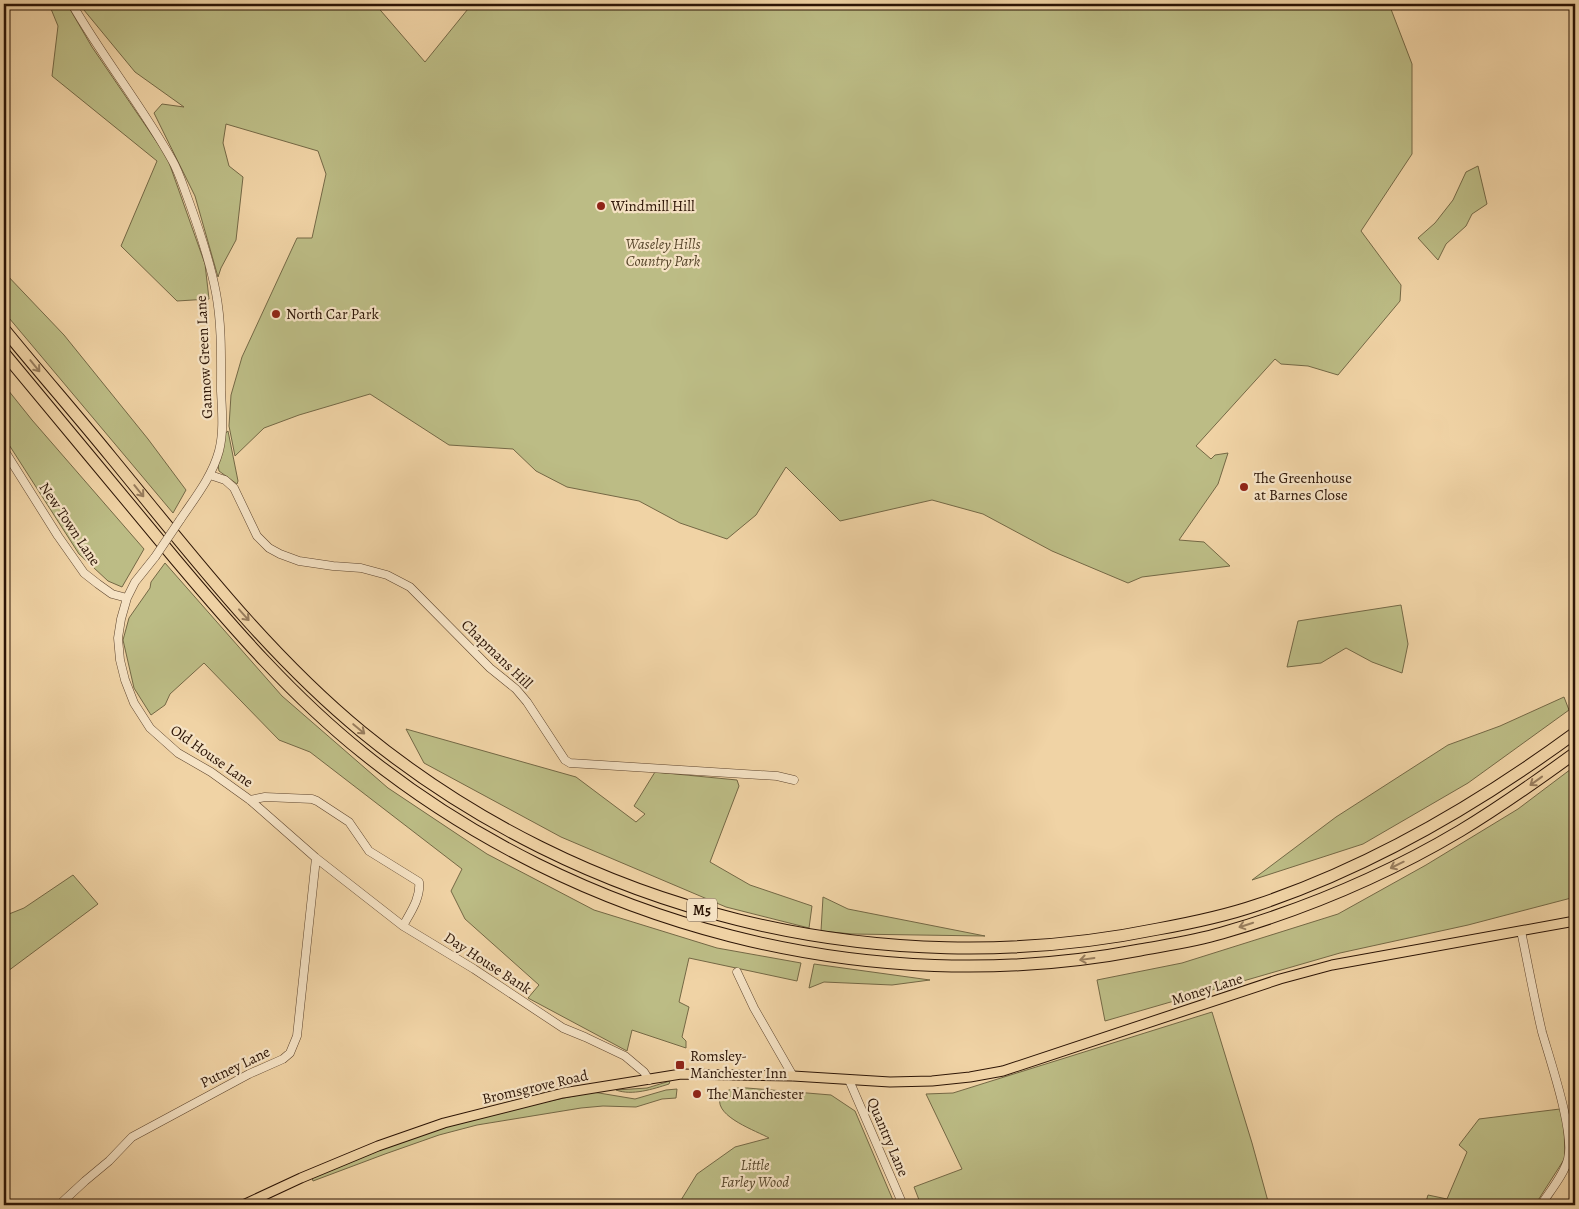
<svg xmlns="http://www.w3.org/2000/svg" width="1579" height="1209" viewBox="0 0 1579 1209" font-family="Alegreya,serif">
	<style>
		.green { fill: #bcbc85; stroke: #746845 }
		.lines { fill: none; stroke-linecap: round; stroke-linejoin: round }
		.minor-casing { stroke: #5d442d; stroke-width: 9 }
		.major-casing { stroke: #2c1405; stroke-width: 11 }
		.highway-casing { stroke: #2c1405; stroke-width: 13 }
		.minor { stroke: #f5e2c4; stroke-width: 8 }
		.major { stroke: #f0d3a5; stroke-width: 9 }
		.highway { stroke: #f0d3a5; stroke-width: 11 }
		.minor-bridge-casing { stroke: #5d442d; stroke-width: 9; stroke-linecap: butt }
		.minor-bridge { stroke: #f5e2c4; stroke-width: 8 }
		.oneway { stroke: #987d5d }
		.poi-dot { fill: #8f2418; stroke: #f5e2c4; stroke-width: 2 }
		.labels { text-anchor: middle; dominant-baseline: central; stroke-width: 4.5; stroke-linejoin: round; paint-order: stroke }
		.shield { fill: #f5e2c4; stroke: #68523e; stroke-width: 1 }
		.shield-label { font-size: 14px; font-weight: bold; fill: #2c1405 }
		.poi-label { font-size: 15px; fill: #2c1405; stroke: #f5e2c4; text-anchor: start }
		.park-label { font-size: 15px; font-style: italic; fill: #57462b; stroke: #f5e2c4 }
		.street-label { font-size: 15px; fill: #2c1405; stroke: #f5e2c4 }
	</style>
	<rect width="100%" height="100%" fill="#f0d3a5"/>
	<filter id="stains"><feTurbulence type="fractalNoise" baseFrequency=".004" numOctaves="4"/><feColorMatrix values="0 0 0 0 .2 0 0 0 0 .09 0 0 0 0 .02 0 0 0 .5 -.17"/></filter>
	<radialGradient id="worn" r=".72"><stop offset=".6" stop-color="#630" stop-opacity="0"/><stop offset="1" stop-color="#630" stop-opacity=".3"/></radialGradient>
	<path class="green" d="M 49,4 L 67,4 L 92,47 L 167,157 L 205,264 L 209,299 L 177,301 L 121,246 L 157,161 L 52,76 L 58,26 Z
		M 79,4 L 375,4 L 425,62 L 472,4 L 1389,4 L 1412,64 L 1412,154 L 1361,231 L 1401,285 L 1400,301 L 1338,375 L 1308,366 L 1281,364 L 1275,359 L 1196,446 L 1211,459 L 1215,455 L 1228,453 L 1218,484 L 1179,540 L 1204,542 L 1230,566 L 1142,577 L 1128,583 L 1052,551 L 983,514 L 932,500 L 840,521 L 786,467 L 756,515 L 727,539 L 680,523 L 639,501 L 567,487 L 536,471 L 513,449 L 449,445 L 370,394 L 299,415 L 264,428 L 235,456 L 229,426 L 231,395 L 242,357 L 297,238 L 312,238 L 326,174 L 318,151 L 226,124 L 223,143 L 229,166 L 243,177 L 236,240 L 221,268 L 218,277 L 195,196 L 154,113 L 162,104 L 184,107 L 135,72 Z
		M 1478,166 L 1487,204 L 1472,214 L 1466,226 L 1446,244 L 1438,260 L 1418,238 L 1435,223 L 1453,200 L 1466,172 Z
		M 4,272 L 64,335 L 148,439 L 186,490 L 173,513 L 4,312 Z
		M 4,385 L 32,420 L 144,549 L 122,587 L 108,581 L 79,554 L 4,437 Z
		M 228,431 L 238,481 L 237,484 L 219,471 L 218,465 L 223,435 Z
		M 165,563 L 282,696 L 388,788 L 487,854 L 594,910 L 717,948 L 801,963 L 797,981 L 689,958 L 679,1002 L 689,1007 L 682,1037 L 686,1041 L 686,1048 L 632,1030 L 627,1051 L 528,998 L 539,985 L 465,919 L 451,891 L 462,869 L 310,752 L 279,740 L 204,663 L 170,694 L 165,705 L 151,715 L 134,688 L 123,640 L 129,618 L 150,588 L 151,582 Z
		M 1401,605 L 1408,644 L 1402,673 L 1372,662 L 1346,648 L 1321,663 L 1287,667 L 1298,621 Z
		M 1564,697 L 1569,710 L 1468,783 L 1363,844 L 1252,880 L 1336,817 L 1448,745 L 1500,726 Z
		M 406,729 L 576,777 L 636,822 L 645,814 L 634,806 L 655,772 L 737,780 L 739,786 L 710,862 L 750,885 L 812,906 L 809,928 L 726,907 L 561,837 L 424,763 Z
		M 1575,766 L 1575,897 L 1468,925 L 1340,953 L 1105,1021 L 1097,980 L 1182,963 L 1338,914 L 1426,865 L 1518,809 Z
		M 73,875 L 98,904 L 4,974 L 4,916 L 24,908 Z
		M 823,897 L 848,909 L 985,936 L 852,934 L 821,931 Z
		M 814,964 L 930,980 L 892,985 L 824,982 L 809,988 Z
		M 1212,1012 L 1252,1143 L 1269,1205 L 921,1205 L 914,1187 L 962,1169 L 926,1094 L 953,1093 Z
		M 670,1081 L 669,1084 C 653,1089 632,1096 616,1090 L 647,1088 Z
		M 736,1088 L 747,1088 L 831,1095 L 855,1111 L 895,1205 L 678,1205 L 697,1174 L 735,1147 L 769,1138 C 757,1131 715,1117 720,1098 C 723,1091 729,1090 736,1088 Z
		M 677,1089 L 676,1098 L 662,1099 L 636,1107 L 603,1106 L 581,1108 L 477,1125 L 439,1135 L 385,1154 L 313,1181 L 312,1178 L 380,1150 L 445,1127 L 530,1105 L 593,1092 L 635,1099 L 666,1090 Z
		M 1560,1109 L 1564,1127 L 1565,1158 L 1535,1205 L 1425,1205 L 1428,1195 L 1447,1199 L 1467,1152 L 1459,1145 L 1479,1119 Z"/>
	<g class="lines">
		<g class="minor-casing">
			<path id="minor" d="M 72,4 C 103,58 142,106 172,160 C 179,172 183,186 188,199 C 199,229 210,261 216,293 C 222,325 221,359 221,391 C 222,411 224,432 219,451 C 212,477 194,499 180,520
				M 4,450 L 58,536 L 84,573 L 98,584 L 112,594 L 127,598
				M 210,475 L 225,480 L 234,488 L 257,536 L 269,548 L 280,554 L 299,561 L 333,566 L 361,568 L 387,575 L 410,587 L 490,668 L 516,689 L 527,702 L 565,760 L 570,763 L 777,776 L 794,780
				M 155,557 L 135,582 L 127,598 L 121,619 L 118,638 L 120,660 L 125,680 L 134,703 L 150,728 L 178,753 L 211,772 L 250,800 L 316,858 L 403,926 L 474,969 L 563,1028 L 585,1037 L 625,1056 L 644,1072 L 649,1080
				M 250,800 L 265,797 L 312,799 L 317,801 L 349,822 L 369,851 L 419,882 C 421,898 410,913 403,926
				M 1521,931 C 1528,964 1534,998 1542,1032 C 1550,1060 1575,1133 1568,1159 C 1564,1175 1550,1191 1541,1205
				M 737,972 L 754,1008 L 793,1076
				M 849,1080 L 903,1205
				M 59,1205 L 85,1181 L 109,1161 L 132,1137 L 249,1074 L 283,1059 L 290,1053 L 297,1036 L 316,858"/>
		</g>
		<g class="major-casing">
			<path id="major" d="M 243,1205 L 301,1178 L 378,1146 L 444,1123 L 563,1093 L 681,1074 L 793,1076 L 890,1082 L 932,1081 L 970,1077 L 1003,1071 L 1280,979 L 1332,965 L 1575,921"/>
		</g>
		<g class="highway-casing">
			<path id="highway" d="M 4,329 C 39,372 76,414 111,457 C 190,553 266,653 362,732 C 583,913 878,986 1158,929 C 1191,923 1225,916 1257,905 C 1373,866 1477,805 1575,733
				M 4,353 C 61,422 119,491 176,560 C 234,629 293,697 363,753 C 578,926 869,1002 1140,950 C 1167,945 1195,941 1222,933 C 1305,909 1386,875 1460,831 C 1500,807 1538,780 1575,753"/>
		</g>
		<use href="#minor" class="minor"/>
		<use href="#major" class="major"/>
		<use href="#highway" class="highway"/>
		<g class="minor-bridge-casing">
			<path id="minor-bridge" d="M 155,557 L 180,520"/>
		</g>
		<use href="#minor-bridge" class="minor-bridge"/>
	</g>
	<defs><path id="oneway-shaft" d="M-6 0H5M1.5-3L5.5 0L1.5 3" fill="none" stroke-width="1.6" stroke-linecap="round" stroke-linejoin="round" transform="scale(1.25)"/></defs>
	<g class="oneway">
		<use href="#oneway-shaft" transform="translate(35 366) rotate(51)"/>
		<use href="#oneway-shaft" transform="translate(139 491) rotate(51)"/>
		<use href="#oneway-shaft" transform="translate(244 615) rotate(48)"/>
		<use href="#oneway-shaft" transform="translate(359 729) rotate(40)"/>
		<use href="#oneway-shaft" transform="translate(1536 781) rotate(144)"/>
		<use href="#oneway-shaft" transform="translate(1397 865) rotate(154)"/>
		<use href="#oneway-shaft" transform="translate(1246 925) rotate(162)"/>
		<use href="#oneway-shaft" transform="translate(1087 959) rotate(172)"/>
	</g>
	<g class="poi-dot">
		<circle cx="601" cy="206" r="5"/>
		<circle cx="276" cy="314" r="5"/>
		<circle cx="1244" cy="487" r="5"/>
		<rect x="675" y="1060" width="10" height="10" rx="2.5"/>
		<circle cx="697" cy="1094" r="5"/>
	</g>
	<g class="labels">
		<rect class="shield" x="687" y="898.5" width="30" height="23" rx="4"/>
		<g class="shield-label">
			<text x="702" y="910">M5</text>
		</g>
		<g class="poi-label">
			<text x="611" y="206">Windmill Hill</text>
			<text x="286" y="314">North Car Park</text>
			<text x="1254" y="478">The Greenhouse<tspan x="1254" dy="17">at Barnes Close</tspan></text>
			<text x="690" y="1056">Romsley-<tspan x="690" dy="17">Manchester Inn</tspan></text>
			<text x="707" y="1094">The Manchester</text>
		</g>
		<g class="park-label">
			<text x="663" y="244">Waseley Hills<tspan x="663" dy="17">Country Park</tspan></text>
			<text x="755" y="1165">Little<tspan x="755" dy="17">Farley Wood</tspan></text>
		</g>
		<g class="street-label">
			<text transform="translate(204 357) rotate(-93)">Gannow Green Lane</text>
			<text transform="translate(70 524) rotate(56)">New Town Lane</text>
			<text transform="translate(497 654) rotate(44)">Chapmans Hill</text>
			<text transform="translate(212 756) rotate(35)">Old House Lane</text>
			<text transform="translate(488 963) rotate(33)">Day House Bank</text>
			<text transform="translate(1207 989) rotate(-18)">Money Lane</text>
			<text transform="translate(235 1067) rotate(-26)">Putney Lane</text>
			<text transform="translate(535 1087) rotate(-13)">Bromsgrove Road</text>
			<text transform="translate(888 1137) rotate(67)">Quantry Lane</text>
		</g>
	</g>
	<rect width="1579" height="1209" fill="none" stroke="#f0d3a5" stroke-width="20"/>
	<rect x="5" y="5" width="1569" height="1199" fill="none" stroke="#2c1405" stroke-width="2.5"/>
	<rect x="10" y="10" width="1559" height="1189" fill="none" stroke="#2c1405"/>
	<rect width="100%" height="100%" filter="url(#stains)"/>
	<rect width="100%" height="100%" fill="url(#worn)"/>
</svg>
